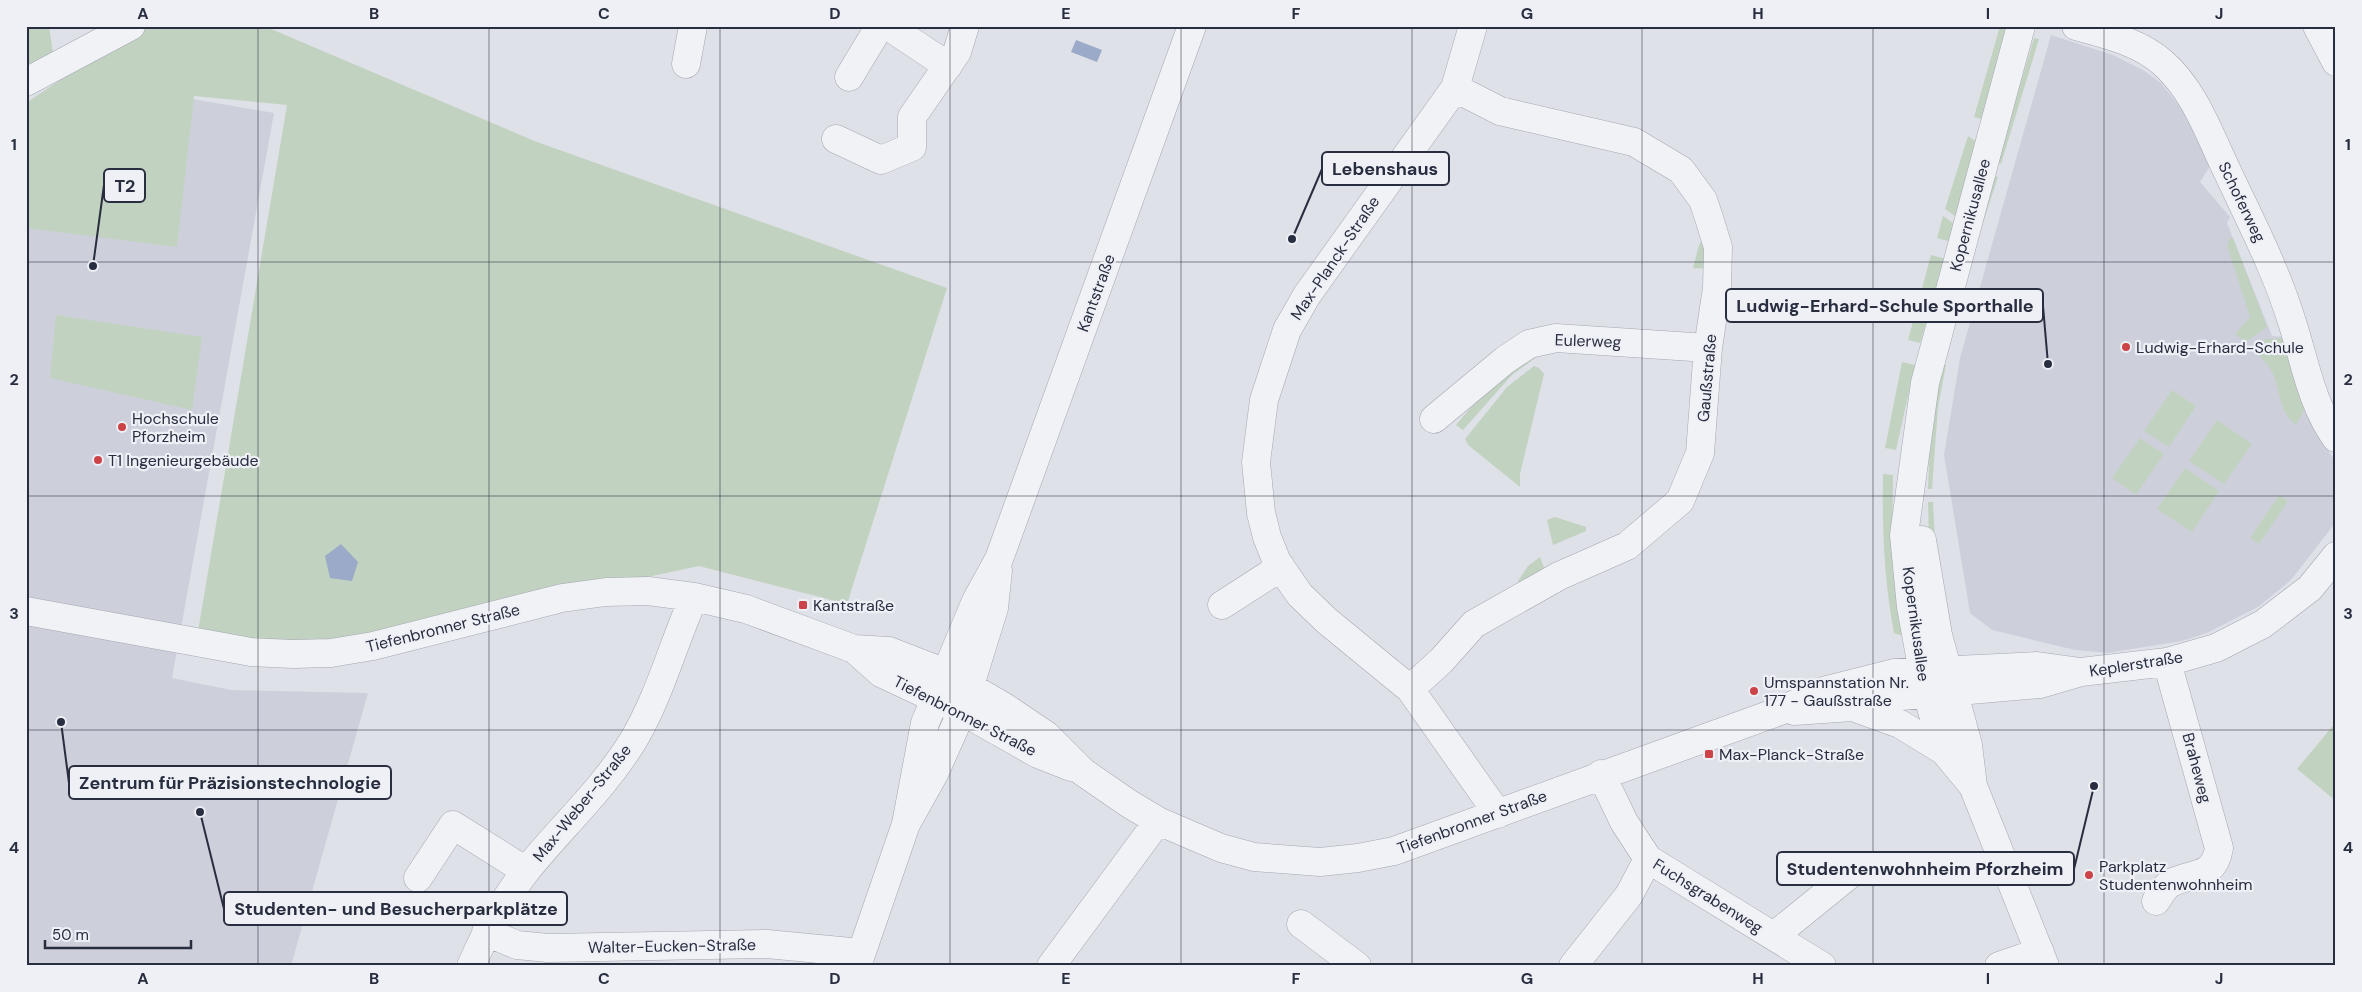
<svg xmlns="http://www.w3.org/2000/svg" width="2362" height="992" viewBox="0 0 2362 992" font-family="'DM Sans',sans-serif">
	<style>
		.built { fill: #cdd0da }
		.green { fill: #c2d2c0 }
		.water { fill: #9aaac8 }
		.lines { fill: none; stroke-linecap: round; stroke-linejoin: round }
		.minor-casing { stroke: #a4a7b2; stroke-width: 29 }
		.minor { stroke: #f1f2f6; stroke-width: 28 }
		.grid { fill: none; stroke: #282d3f; stroke-width: 1; stroke-opacity: 0.55 }
		.poi-dot { fill: #cc4447; stroke: #eef0f6; stroke-width: 2 }
		.labels { text-anchor: middle; dominant-baseline: central; stroke-width: 4.5; stroke-linejoin: round; paint-order: stroke }
		.street-label { font-size: 16px; fill: #282d3f; stroke: #eef0f6 }
		.poi-label { font-size: 16px; fill: #282d3f; stroke: #eef0f6; text-anchor: start }
		.leader { fill: none; stroke: #282d3f; stroke-width: 2 }
		.callout-dot { fill: #282d3f; stroke: #eef0f6; stroke-width: 2 }
		.callout { fill: #eef0f6; stroke: #282d3f; stroke-width: 2 }
		.callout-label { font-size: 18px; text-anchor: middle; font-weight: bold; fill: #282d3f }
		.neatline { fill: none; stroke: #282d3f; stroke-width: 2 }
		.grid-label { font-size: 16px; text-anchor: middle; font-weight: bold; fill: #282d3f }
	</style>
	<rect width="100%" height="100%" fill="#dfe1e8"/>
	<path class="built" d="M 2051,35 L 2113,55 L 2143,70 L 2161,83 L 2188,117 L 2212,163 L 2200,182 L 2230,217 L 2227,223 L 2272,336 L 2286,337 L 2305,400 L 2324,445 L 2336,462 L 2336,522 L 2291,580 L 2258,607 L 2207,633 L 2182,641 L 2108,653 L 2075,650 L 1992,630 L 1970,613 L 1944,455 L 1960,358 Z
		M 106,84 L 274,113 L 172,678 L 231,690 L 368,693 L 291,966 L 26,966 L 26,175 Z"/>
	<path class="green" d="M 26,26 L 49,26 L 54,60 L 26,84 Z
		M 140,26 L 264,26 L 537,142 L 947,288 L 847,604 L 699,566 L 329,645 L 197,637 L 287,105 L 194,96 L 177,247 L 26,228 L 26,103 Z
		M 2000,26 L 2015,26 L 1982,119 L 1974,117 Z
		M 2034,38 L 2039,39 L 2001,164 L 1997,163 Z
		M 1968,136 L 1978,143 L 1958,218 L 1945,209 Z
		M 1993,176 L 1998,177 L 1981,229 L 1977,227 Z
		M 1943,216 L 1956,225 L 1951,242 L 1937,238 Z
		M 1705,235 L 1709,269 L 1693,268 L 1699,245 Z
		M 2230,238 L 2233,238 L 2267,327 L 2247,341 L 2244,341 L 2235,334 L 2250,317 L 2227,245 Z
		M 1931,255 L 1946,259 L 1920,343 L 1908,340 Z
		M 56,315 L 202,337 L 192,410 L 50,378 Z
		M 2285,338 L 2305,409 L 2296,425 C 2278,412 2281,390 2272,372 C 2267,362 2258,355 2250,348 L 2266,339 Z
		M 1538,349 L 1538,356 L 1512,375 L 1463,430 L 1456,425 L 1490,385 Z
		M 1902,362 L 1915,365 L 1896,450 L 1885,448 Z
		M 1942,364 L 1946,365 L 1938,407 L 1932,489 L 1928,489 L 1930,428 Z
		M 1534,366 L 1539,368 L 1544,374 L 1520,474 L 1520,487 L 1468,445 L 1465,439 L 1507,387 Z
		M 2172,390 L 2196,406 L 2169,447 L 2144,431 Z
		M 2217,420 L 2252,444 L 2224,484 L 2189,461 Z
		M 2140,438 L 2164,454 L 2136,495 L 2112,478 Z
		M 2185,468 L 2219,491 L 2192,532 L 2157,509 Z
		M 1883,474 L 1893,475 L 1892,556 L 1904,635 L 1899,635 L 1894,633 C 1884,580 1882,528 1883,474 Z
		M 2279,495 L 2288,501 L 2259,544 L 2250,538 Z
		M 1928,502 L 1933,502 L 1935,541 L 1951,625 L 1945,626 L 1929,539 Z
		M 1555,517 L 1586,527 L 1586,531 L 1553,545 L 1547,520 Z
		M 1540,557 L 1546,573 L 1518,585 L 1518,581 L 1528,566 Z
		M 2336,722 L 2336,801 L 2297,769 Z"/>
	<path class="water" d="M 1076,40 L 1102,50 L 1097,62 L 1071,52 Z
		M 341,544 L 358,562 L 352,581 L 330,578 L 325,556 Z"/>
	<g class="lines">
		<g class="minor-casing">
			<path id="minor" d="M 888,26 L 948,66
				M 1473,26 L 1455,88 L 1307,295 L 1287,330 L 1264,400 L 1256,462 L 1261,513 L 1267,537 L 1277,562 L 1300,595 L 1327,621 L 1410,689 L 1498,814
				M 2076,26 C 2105,34 2140,42 2163,63 C 2195,91 2210,136 2228,173 C 2251,222 2276,270 2292,322 C 2305,362 2311,403 2336,438
				M 2317,26 L 2336,62
				M 686,64 L 693,26
				M 849,77 L 878,29 L 886,26
				M 26,82 L 131,26
				M 836,139 L 881,160 L 912,147 L 912,117 L 957,52 L 965,26
				M 1434,419 L 1505,360 L 1529,344 L 1556,338 L 1708,348
				M 1922,540 L 1938,635 L 1968,745 L 1973,786 L 2045,966
				M 1222,605 L 1281,567
				M 26,611 L 251,652 L 293,654 L 331,653 L 373,646 L 562,598 L 606,592 L 648,591 L 694,597 L 746,609 L 854,649 L 889,651 L 946,673 L 1003,706 L 1046,735 L 1083,772 L 1128,803 L 1158,821 L 1221,848 L 1254,857 L 1320,862 L 1358,858 L 1394,851 L 1780,711 L 1823,691 L 1894,673 L 2037,666 L 2081,672
				M 854,649 L 881,673 L 962,711 L 1038,754 L 1071,767
				M 1410,689 L 1441,661 L 1474,624 L 1559,576 L 1627,546 L 1680,501 L 1700,453 L 1708,348 L 1717,288 L 1718,247 L 1709,218 L 1703,200 L 1681,170 L 1634,142 L 1500,111 L 1455,88
				M 1853,707 L 1900,724 L 1944,751
				M 1794,711 L 1853,707 L 1901,696 L 2040,684 L 2081,672 L 2167,662 L 2216,648 L 2263,624 L 2310,588 L 2336,556
				M 1601,774 L 1624,822 L 1648,859 L 1822,966
				M 1973,786 L 1944,751 L 1927,694 L 1911,607 L 1904,535 L 1925,383 L 2021,26
				M 906,824 L 925,723 L 976,601 L 999,559 L 1192,26
				M 418,878 L 453,825 L 526,871
				M 2156,901 C 2160,895 2165,886 2171,883 C 2193,872 2214,879 2219,848 L 2167,662
				M 1301,924 L 1357,966
				M 486,932 L 517,945 L 548,948 L 767,944 L 861,953
				M 1774,936 L 1859,867
				M 471,966 C 486,932 503,900 526,871 C 561,827 604,789 634,739 C 660,695 673,644 694,597
				M 857,966 L 906,824 L 934,774 L 962,711 L 994,608 L 998,570
				M 1051,966 L 1158,821
				M 1573,966 L 1629,895 L 1648,859
				M 1999,966 L 2040,952"/>
		</g>
		<use href="#minor" class="minor"/>
	</g>
	<path class="grid" d="M 258,26 L 258,966M 489,26 L 489,966M 720,26 L 720,966M 950,26 L 950,966M 1181,26 L 1181,966M 1412,26 L 1412,966M 1642,26 L 1642,966M 1873,26 L 1873,966M 2104,26 L 2104,966M 26,262 L 2336,262M 26,496 L 2336,496M 26,730 L 2336,730"/>
	<g class="poi-dot">
		<circle cx="2126" cy="347" r="5"/>
		<circle cx="122" cy="427" r="5"/>
		<circle cx="98" cy="460" r="5"/>
		<rect x="798" y="600" width="10" height="10" rx="2.5"/>
		<circle cx="1754" cy="691" r="5"/>
		<rect x="1704" y="749" width="10" height="10" rx="2.5"/>
		<circle cx="2089" cy="875" r="5"/>
	</g>
	<g class="labels">
		<g class="street-label">
			<text transform="translate(2242 202) rotate(64)">Schoferweg</text>
			<text transform="translate(1970 215) rotate(-75)">Kopernikusallee</text>
			<text transform="translate(1335 258) rotate(-56)">Max-Planck-Straße</text>
			<text transform="translate(1096 293) rotate(-70)">Kantstraße</text>
			<text transform="translate(1588 341) rotate(2)">Eulerweg</text>
			<text transform="translate(1707 378) rotate(-85)">Gaußstraße</text>
			<text transform="translate(1916 624) rotate(82)">Kopernikusallee</text>
			<text transform="translate(443 628) rotate(-14)">Tiefenbronner Straße</text>
			<text transform="translate(2136 664) rotate(-9)">Keplerstraße</text>
			<text transform="translate(965 716) rotate(27)">Tiefenbronner Straße</text>
			<text transform="translate(2197 768) rotate(75)">Braheweg</text>
			<text transform="translate(582 803) rotate(-51)">Max-Weber-Straße</text>
			<text transform="translate(1472 822) rotate(-20)">Tiefenbronner Straße</text>
			<text transform="translate(1708 896) rotate(32)">Fuchsgrabenweg</text>
			<text transform="translate(672 946) rotate(-1)">Walter-Eucken-Straße</text>
		</g>
		<g class="poi-label">
			<text x="2136" y="347">Ludwig-Erhard-Schule</text>
			<text x="132" y="418">Hochschule<tspan x="132" dy="18">Pforzheim</tspan></text>
			<text x="108" y="460">T1 Ingenieurgebäude</text>
			<text x="813" y="605">Kantstraße</text>
			<text x="1764" y="682">Umspannstation Nr.<tspan x="1764" dy="18">177 - Gaußstraße</tspan></text>
			<text x="1719" y="754">Max-Planck-Straße</text>
			<text x="2099" y="866">Parkplatz<tspan x="2099" dy="18">Studentenwohnheim</tspan></text>
		</g>
	</g>
	<path class="leader" d="M1292 239L1322 169M93 266L104 185M2048 364L2043 306M61 722L69 783M2094 786L2074 869M200 812L224 909"/>
	<g class="callout-dot">
		<circle cx="1292" cy="239" r="5"/>
		<circle cx="93" cy="266" r="5"/>
		<circle cx="2048" cy="364" r="5"/>
		<circle cx="61" cy="722" r="5"/>
		<circle cx="2094" cy="786" r="5"/>
		<circle cx="200" cy="812" r="5"/>
	</g>
	<g class="callout">
		<rect x="1322" y="152" width="127" height="33" rx="5"/>
		<rect x="104" y="169" width="41" height="33" rx="5"/>
		<rect x="1726" y="289" width="317" height="33" rx="5"/>
		<rect x="69" y="766" width="322" height="33" rx="5"/>
		<rect x="1777" y="852" width="297" height="33" rx="5"/>
		<rect x="224" y="892" width="343" height="33" rx="5"/>
	</g>
	<g class="callout-label">
		<text x="1385" y="175">Lebenshaus</text>
		<text x="125" y="192">T2</text>
		<text x="1885" y="312">Ludwig-Erhard-Schule Sporthalle</text>
		<text x="230" y="789">Zentrum für Präzisionstechnologie</text>
		<text x="1925" y="875">Studentenwohnheim Pforzheim</text>
		<text x="396" y="915">Studenten- und Besucherparkplätze</text>
	</g>
	<rect width="2362" height="992" fill="none" stroke="#eef0f6" stroke-width="55"/>
	<path d="M45 940v8h146v-8" fill="none" stroke="#282d3f" stroke-width="2.5"/>
	<text x="52" y="940" font-size="15" fill="#282d3f" stroke="#eef0f6" stroke-width="4" paint-order="stroke">50 m</text>
	<rect x="28" y="28" width="2306" height="936" class="neatline"/>
	<g class="grid-label">
		<text x="143" y="19">A</text>
		<text x="374" y="19">B</text>
		<text x="604" y="19">C</text>
		<text x="835" y="19">D</text>
		<text x="1066" y="19">E</text>
		<text x="1296" y="19">F</text>
		<text x="1527" y="19">G</text>
		<text x="1758" y="19">H</text>
		<text x="1988" y="19">I</text>
		<text x="2219" y="19">J</text>
		<text x="14" y="150">1</text>
		<text x="2348" y="150">1</text>
		<text x="14" y="385">2</text>
		<text x="2348" y="385">2</text>
		<text x="14" y="619">3</text>
		<text x="2348" y="619">3</text>
		<text x="14" y="853">4</text>
		<text x="2348" y="853">4</text>
		<text x="143" y="984">A</text>
		<text x="374" y="984">B</text>
		<text x="604" y="984">C</text>
		<text x="835" y="984">D</text>
		<text x="1066" y="984">E</text>
		<text x="1296" y="984">F</text>
		<text x="1527" y="984">G</text>
		<text x="1758" y="984">H</text>
		<text x="1988" y="984">I</text>
		<text x="2219" y="984">J</text>
	</g>
</svg>
